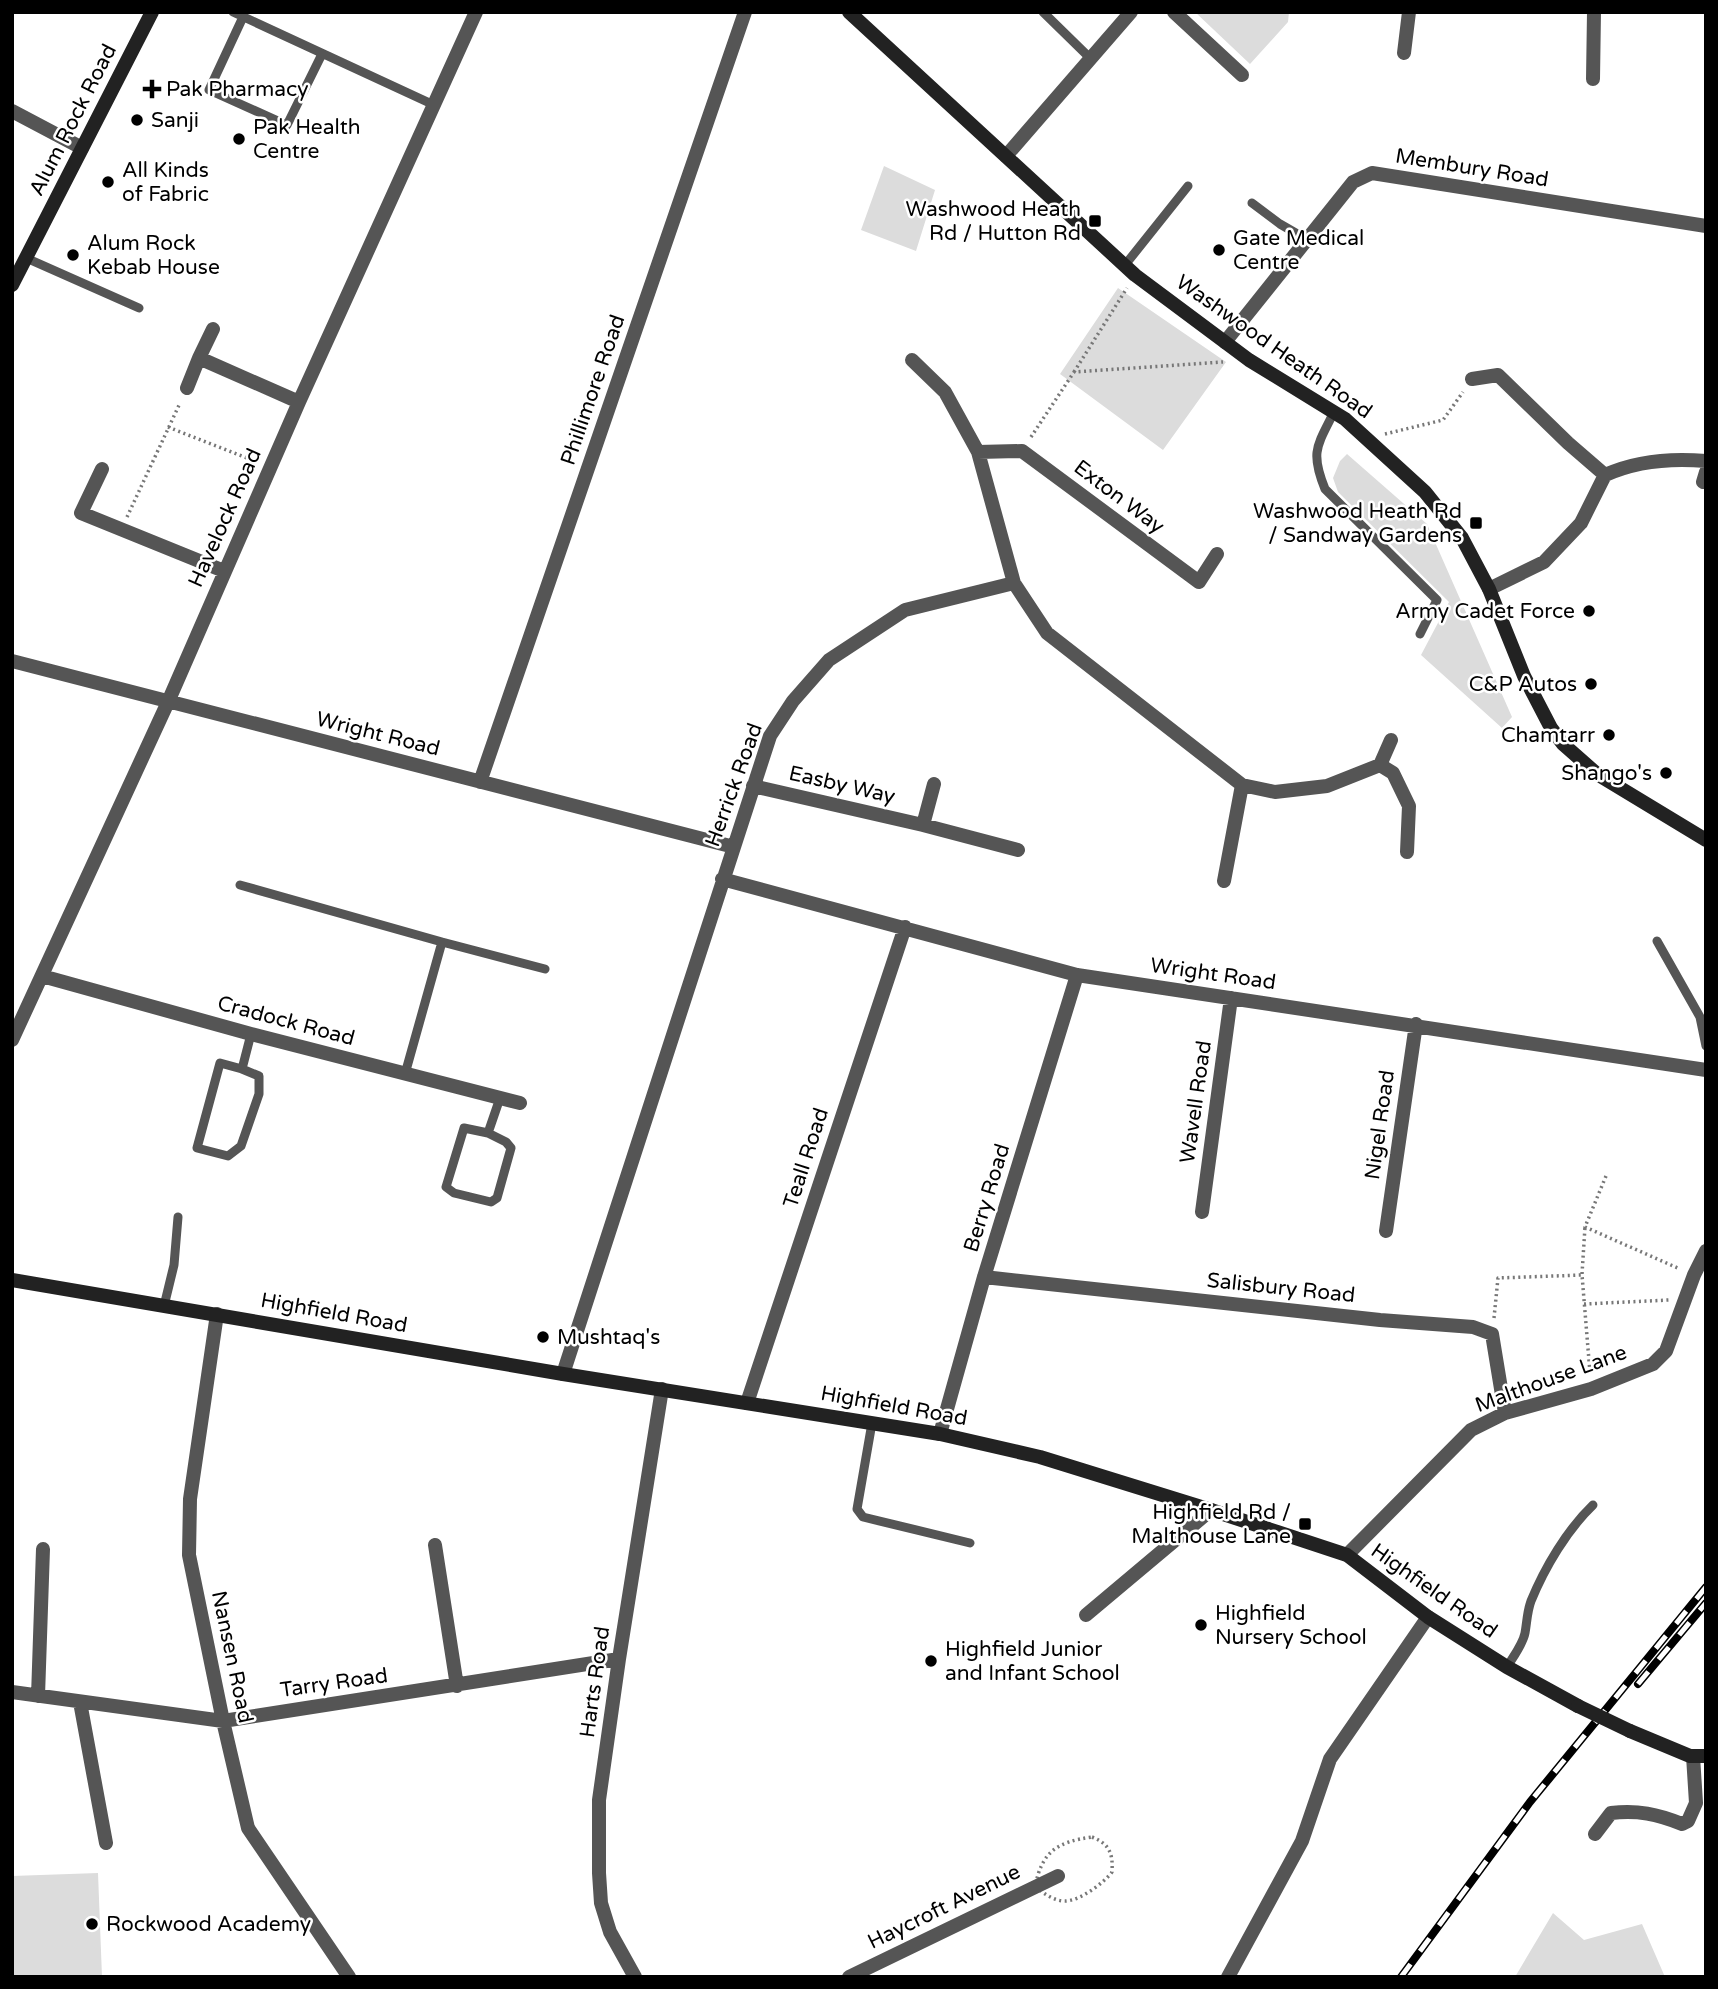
<svg xmlns="http://www.w3.org/2000/svg" width="1718" height="1989" viewBox="0 0 1718 1989" font-family="'Varela Round',sans-serif">
	<style>
		.green { fill: #dcdcdc }
		.lines { fill: none; stroke-linecap: round; stroke-linejoin: round }
		.path { stroke: #777; stroke-width: 3.5; stroke-dasharray: 2 3.5; stroke-linecap: butt }
		.lane { stroke: #555; stroke-width: 9 }
		.street { stroke: #555; stroke-width: 14 }
		.secondary { stroke: #222; stroke-width: 14 }
		.rail-casing { stroke: #000; stroke-width: 8 }
		.rail { stroke: #fff; stroke-width: 5; stroke-dasharray: 16; stroke-linecap: butt }
		.secondary-bridge { stroke: #222; stroke-width: 14 }
		.poi-dot { fill: #000; stroke: #fff; stroke-width: 2.5 }
		.labels { text-anchor: middle; dominant-baseline: central; stroke-width: 5; stroke-linejoin: round; paint-order: stroke }
		.poi-label { font-size: 21px; fill: #000; stroke: #fff; text-anchor: start }
		.street-label { font-size: 21px; fill: #000; stroke: #fff }
	</style>
	<rect width="100%" height="100%" fill="#fff"/>
	<path class="green" d="M 1195,12 L 1289,12 L 1288,22 L 1250,64 Z
		M 884,166 L 935,190 L 916,251 L 861,230 Z
		M 1118,288 L 1226,362 L 1163,450 L 1060,374 Z
		M 1347,454 L 1427,524 L 1512,717 L 1502,728 L 1421,655 L 1449,602 L 1338,492 L 1333,478 L 1340,461 Z
		M 98,1873 L 102,1977 L 12,1977 L 12,1876 Z
		M 1553,1913 L 1584,1940 L 1642,1924 L 1665,1977 L 1515,1977 Z"/>
	<g class="lines">
		<path class="path" d="M 1074,372 L 1127,288
			M 168,427 L 257,462
			M 1385,434 L 1443,420 L 1463,392
			M 1031,437 L 1074,372 L 1223,362
			M 127,517 L 180,403
			M 1606,1176 L 1585,1227 L 1680,1269
			M 1582,1274 L 1585,1227
			M 1584,1304 L 1669,1300
			M 1494,1318 L 1498,1278 L 1582,1275 L 1590,1373
			M 1092,1837 C 1110,1844 1113,1854 1112,1872 C 1103,1884 1079,1901 1065,1901 C 1053,1901 1044,1893 1035,1887 C 1042,1851 1057,1842 1092,1837 Z"/>
		<path class="lane" d="M 233,12 L 434,105
			M 1043,12 L 1091,59
			M 243,17 L 209,90 L 287,125 L 322,54
			M 1252,203 L 1280,224 L 1306,239
			M 26,258 L 139,308
			M 1125,265 L 1188,186
			M 1334,412 C 1317,446 1310,452 1325,489 L 1437,600 L 1420,634
			M 240,885 L 442,942 L 405,1074
			M 1657,941 L 1700,1017 L 1706,1046
			M 442,942 L 545,969
			M 242,1069 L 220,1063 L 197,1148 L 228,1156 L 241,1146 L 259,1094 L 259,1076 L 242,1069 L 251,1034
			M 488,1133 L 506,1142 L 511,1148 L 497,1198 L 491,1202 L 454,1193 L 446,1187 L 464,1128 L 488,1133 L 500,1098
			M 164,1306 L 174,1265 L 178,1217
			M 872,1423 L 857,1509 L 863,1517 L 970,1543
			M 1507,1667 C 1513,1657 1523,1644 1525,1633 C 1527,1622 1527,1612 1531,1601 C 1545,1567 1567,1530 1593,1505"/>
		<path class="street" d="M 1174,12 L 1242,75
			M 1404,53 L 1409,12
			M 1593,79 L 1594,12
			M 12,111 L 82,148
			M 1006,156 L 1131,12
			M 1225,342 L 1353,182 L 1372,173 L 1706,226
			M 199,358 L 213,329
			M 912,360 L 945,392 L 978,452 L 1014,583
			M 1472,379 L 1498,375 L 1568,443 L 1605,475 L 1581,523 L 1544,562 L 1489,589
			M 187,388 L 199,358 L 299,402
			M 978,452 L 1022,451 L 1199,582 L 1217,554
			M 102,469 L 81,513 L 224,571
			M 1605,475 C 1636,461 1672,458 1706,461
			M 1703,482 L 1706,472
			M 12,661 L 734,847
			M 1380,765 L 1391,740
			M 480,782 L 745,12
			M 753,786 L 923,825 L 1018,850
			M 923,825 L 934,784
			M 722,879 L 1077,975 L 1706,1070
			M 1224,881 L 1242,785
			M 42,976 L 251,1034 L 520,1103
			M 12,1040 L 168,702 L 299,402 L 476,12
			M 1202,1212 L 1231,998
			M 1386,1231 L 1416,1024
			M 984,1277 L 1380,1320 L 1473,1327 L 1492,1334 L 1505,1413
			M 217,1314 L 190,1499 L 189,1555 L 223,1721 L 248,1828 L 349,1977
			M 563,1374 L 770,736 L 793,701 L 829,660 L 905,610 L 1014,583 L 1047,633 L 1242,785 L 1275,792 L 1327,786 L 1380,765 L 1393,773 L 1409,806 L 1407,852
			M 747,1403 L 905,927
			M 940,1434 L 984,1277 L 1077,975
			M 435,1545 L 457,1686
			M 1347,1555 L 1471,1430 L 1505,1413 L 1591,1389 L 1653,1364 L 1666,1351 L 1694,1275 L 1706,1251
			M 1086,1615 L 1211,1510
			M 12,1692 L 223,1721 L 619,1659
			M 38,1696 L 43,1549
			M 80,1702 L 106,1843
			M 1595,1834 L 1611,1813 C 1638,1810 1657,1814 1682,1824 L 1688,1821 L 1696,1803 L 1693,1756
			M 635,1977 L 610,1932 L 601,1903 L 599,1873 L 599,1800 L 619,1659 L 662,1389
			M 849,1977 L 1058,1876
			M 1228,1977 L 1302,1841 L 1330,1759 L 1428,1617"/>
		<path class="secondary" d="M 849,12 L 1135,275 L 1249,360 L 1345,419 L 1425,492 L 1462,538 L 1489,589 L 1524,676 L 1551,728 L 1563,744 L 1597,774 L 1706,840
			M 12,285 L 152,12
			M 12,1280 L 563,1374 L 940,1434 L 1040,1457 L 1211,1510 L 1347,1555 L 1428,1617 L 1507,1667 L 1578,1706
			M 1630,1731 L 1690,1756 L 1706,1756"/>
		<g class="rail-casing">
			<path id="rail" d="M 1638,1684 L 1706,1603
				M 1401,1977 L 1530,1802 L 1706,1587"/>
		</g>
		<use href="#rail" class="rail"/>
		<path class="secondary-bridge" d="M 1578,1706 L 1630,1731"/>
	</g>
	<g class="poi-dot">
		<path d="M148.5 78.5h7v7h7v7h-7v7h-7v-7h-7v-7h7z"/>
		<circle cx="137" cy="120" r="7"/>
		<circle cx="239" cy="139" r="7"/>
		<circle cx="108" cy="182" r="7"/>
		<rect x="1088" y="214" width="14" height="14" rx="3.5"/>
		<circle cx="1219" cy="250" r="7"/>
		<circle cx="73" cy="255" r="7"/>
		<rect x="1469" y="516" width="14" height="14" rx="3.5"/>
		<circle cx="1589" cy="611" r="7"/>
		<circle cx="1591" cy="684" r="7"/>
		<circle cx="1609" cy="735" r="7"/>
		<circle cx="1666" cy="773" r="7"/>
		<circle cx="543" cy="1337" r="7"/>
		<rect x="1298" y="1517" width="14" height="14" rx="3.5"/>
		<circle cx="1201" cy="1625" r="7"/>
		<circle cx="931" cy="1661" r="7"/>
		<circle cx="92" cy="1924" r="7"/>
	</g>
	<g class="labels">
		<g class="poi-label">
			<text x="166" y="89">Pak Pharmacy</text>
			<text x="151" y="120">Sanji</text>
			<text x="253" y="127">Pak Health<tspan x="253" dy="24">Centre</tspan></text>
			<text x="122" y="170">All Kinds<tspan x="122" dy="24">of Fabric</tspan></text>
			<text x="1081" y="209" text-anchor="end">Washwood Heath<tspan x="1081" dy="24">Rd / Hutton Rd</tspan></text>
			<text x="1233" y="238">Gate Medical<tspan x="1233" dy="24">Centre</tspan></text>
			<text x="87" y="243">Alum Rock<tspan x="87" dy="24">Kebab House</tspan></text>
			<text x="1462" y="511" text-anchor="end">Washwood Heath Rd<tspan x="1462" dy="24">/ Sandway Gardens</tspan></text>
			<text x="1575" y="611" text-anchor="end">Army Cadet Force</text>
			<text x="1577" y="684" text-anchor="end">C&amp;P Autos</text>
			<text x="1595" y="735" text-anchor="end">Chamtarr</text>
			<text x="1652" y="773" text-anchor="end">Shango's</text>
			<text x="557" y="1337">Mushtaq's</text>
			<text x="1291" y="1512" text-anchor="end">Highfield Rd /<tspan x="1291" dy="24">Malthouse Lane</tspan></text>
			<text x="1215" y="1613">Highfield<tspan x="1215" dy="24">Nursery School</tspan></text>
			<text x="945" y="1649">Highfield Junior<tspan x="945" dy="24">and Infant School</tspan></text>
			<text x="106" y="1924">Rockwood Academy</text>
		</g>
		<g class="street-label">
			<text transform="translate(73 120) rotate(-63)">Alum Rock Road</text>
			<text transform="translate(1472 168) rotate(9)">Membury Road</text>
			<text transform="translate(1274 347) rotate(35)">Washwood Heath Road</text>
			<text transform="translate(593 390) rotate(-71)">Phillimore Road</text>
			<text transform="translate(1119 497) rotate(37)">Exton Way</text>
			<text transform="translate(225 518) rotate(-66)">Havelock Road</text>
			<text transform="translate(378 734) rotate(14)">Wright Road</text>
			<text transform="translate(734 785) rotate(-70)">Herrick Road</text>
			<text transform="translate(842 785) rotate(13)">Easby Way</text>
			<text transform="translate(1213 974) rotate(8)">Wright Road</text>
			<text transform="translate(286 1021) rotate(15)">Cradock Road</text>
			<text transform="translate(1196 1102) rotate(-82)">Wavell Road</text>
			<text transform="translate(1380 1125) rotate(-82)">Nigel Road</text>
			<text transform="translate(806 1158) rotate(-72)">Teall Road</text>
			<text transform="translate(987 1198) rotate(-73)">Berry Road</text>
			<text transform="translate(1281 1288) rotate(6)">Salisbury Road</text>
			<text transform="translate(334 1313) rotate(10)">Highfield Road</text>
			<text transform="translate(1551 1379) rotate(-20)">Malthouse Lane</text>
			<text transform="translate(894 1406) rotate(10)">Highfield Road</text>
			<text transform="translate(1434 1591) rotate(35)">Highfield Road</text>
			<text transform="translate(232 1657) rotate(78)">Nansen Road</text>
			<text transform="translate(595 1682) rotate(-82)">Harts Road</text>
			<text transform="translate(334 1683) rotate(-8)">Tarry Road</text>
			<text transform="translate(944 1907) rotate(-26)">Haycroft Avenue</text>
		</g>
	</g>
	<rect width="1718" height="1989" fill="none" stroke="#000000" stroke-width="28"/>
</svg>
